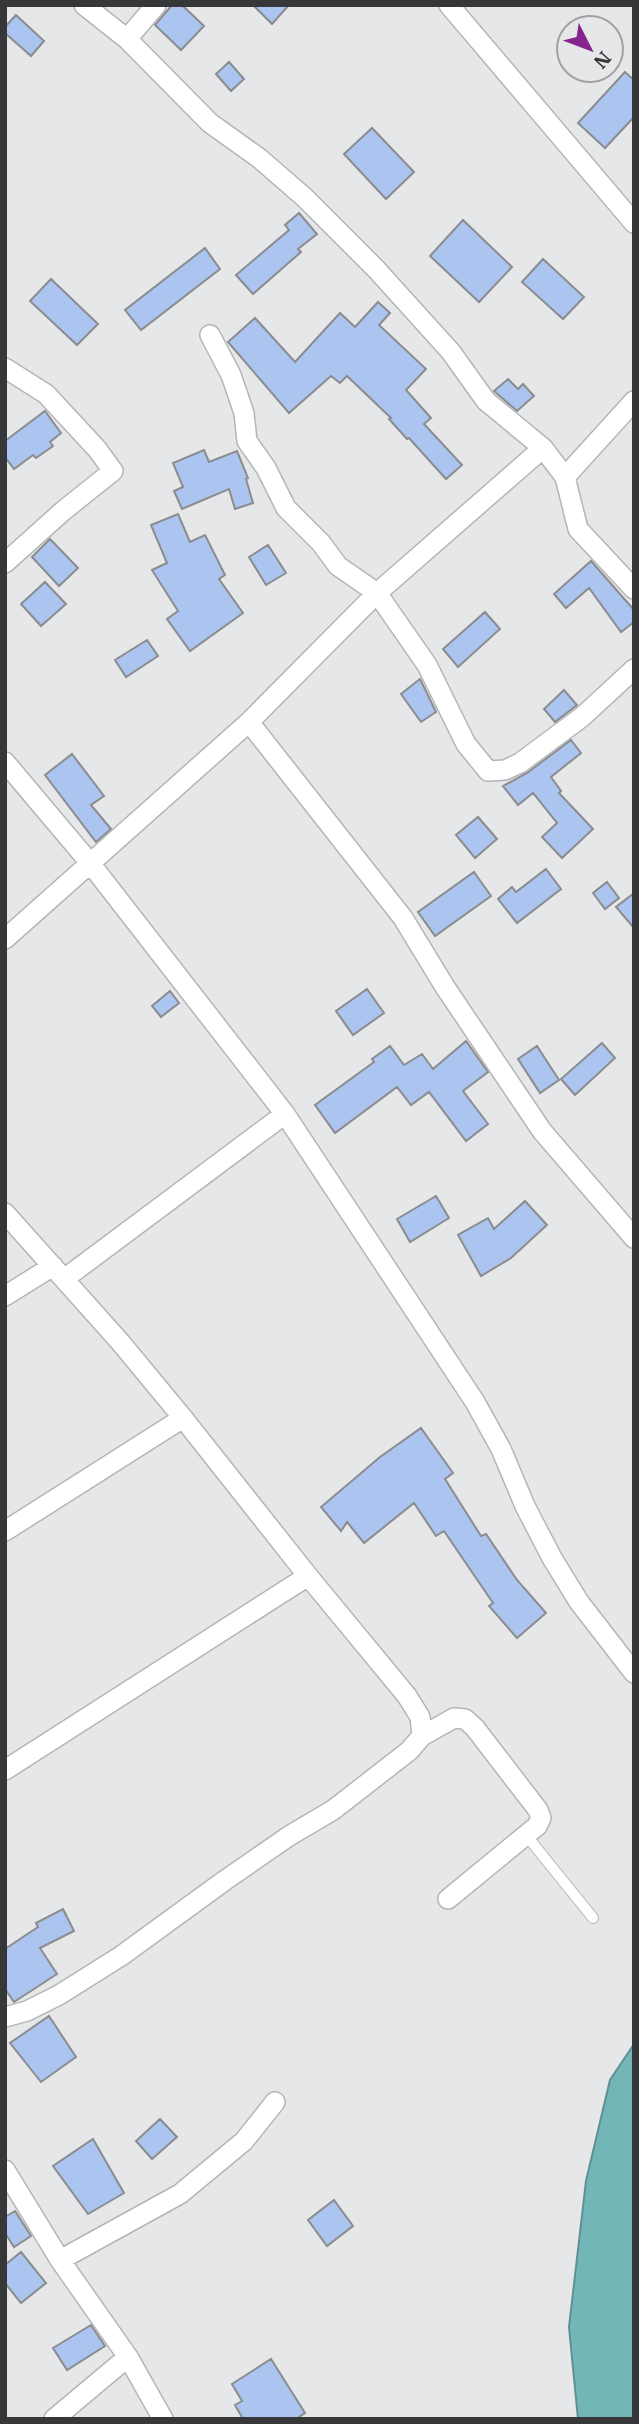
<svg xmlns="http://www.w3.org/2000/svg" width="639" height="2424" viewBox="0 0 639 2424" font-family="'IBM Plex Serif',serif">
	<style>
		.water { fill: #73b6b8; stroke: #619092; stroke-width: 2 }
		.building { fill: #acc4f0; stroke: #8b8c8e; stroke-width: 2 }
		.lines { fill: none; stroke-linecap: round; stroke-linejoin: round }
		.service-casing { stroke: #b4b5b7; stroke-width: 12 }
		.minor-casing { stroke: #b4b5b7; stroke-width: 22 }
		.service { stroke: #fff; stroke-width: 10 }
		.minor { stroke: #fff; stroke-width: 19 }
	</style>
	<rect width="100%" height="100%" fill="#e6e7e9"/>
	<path class="water" d="M 634,2044 L 634,2419 L 578,2419 L 569,2327 L 586,2181 L 610,2080 Z"/>
	<path class="building" d="M 172,5 L 182,5 L 204,26 L 181,50 L 155,25 Z
		M 253,5 L 289,5 L 272,24 Z
		M 16,15 L 44,41 L 31,56 L 5,33 L 5,27 Z
		M 229,62 L 244,79 L 231,91 L 216,74 Z
		M 625,72 L 634,80 L 634,117 L 605,148 L 578,123 Z
		M 372,128 L 414,172 L 386,199 L 344,154 Z
		M 299,213 L 317,234 L 298,249 L 301,252 L 253,294 L 236,275 L 289,230 L 285,225 Z
		M 463,220 L 512,267 L 479,302 L 430,256 Z
		M 205,248 L 220,269 L 141,330 L 125,310 Z
		M 543,259 L 584,297 L 563,319 L 522,282 Z
		M 51,279 L 98,324 L 77,345 L 30,301 Z
		M 378,302 L 390,313 L 379,325 L 426,369 L 406,390 L 431,418 L 424,424 L 462,465 L 446,479 L 409,438 L 407,439 L 389,419 L 391,418 L 347,376 L 340,383 L 331,376 L 289,413 L 228,342 L 255,318 L 295,362 L 340,313 L 355,327 Z
		M 508,379 L 518,389 L 523,384 L 534,396 L 517,411 L 494,391 Z
		M 45,411 L 61,433 L 50,442 L 53,446 L 36,458 L 33,455 L 14,469 L 5,457 L 5,441 Z
		M 204,450 L 209,462 L 237,451 L 248,478 L 246,479 L 253,503 L 235,509 L 229,489 L 182,509 L 174,491 L 183,487 L 173,463 Z
		M 178,514 L 190,542 L 205,535 L 225,575 L 219,579 L 243,613 L 190,651 L 167,619 L 178,611 L 152,570 L 167,563 L 151,525 Z
		M 50,539 L 78,568 L 59,586 L 32,557 Z
		M 268,545 L 286,573 L 266,585 L 249,557 Z
		M 591,561 L 634,610 L 634,622 L 621,632 L 589,588 L 566,608 L 554,594 Z
		M 45,582 L 66,604 L 41,626 L 21,604 Z
		M 485,612 L 500,629 L 458,667 L 443,649 Z
		M 147,640 L 158,656 L 126,677 L 115,660 Z
		M 420,679 L 436,712 L 421,722 L 401,694 Z
		M 564,690 L 577,705 L 555,722 L 544,709 Z
		M 571,740 L 581,753 L 551,777 L 561,791 L 559,793 L 593,829 L 562,858 L 542,837 L 557,823 L 533,793 L 518,805 L 503,786 L 527,773 Z
		M 72,754 L 104,796 L 91,805 L 111,829 L 96,842 L 45,775 Z
		M 478,817 L 497,839 L 475,858 L 456,835 Z
		M 546,869 L 561,889 L 517,923 L 498,899 L 512,887 L 516,892 Z
		M 474,872 L 491,896 L 435,936 L 418,912 Z
		M 607,882 L 619,898 L 605,909 L 593,893 Z
		M 634,893 L 634,928 L 616,907 Z
		M 367,989 L 384,1013 L 353,1035 L 336,1011 Z
		M 170,991 L 179,1003 L 161,1017 L 152,1006 Z
		M 466,1041 L 488,1072 L 463,1091 L 488,1124 L 466,1141 L 429,1092 L 411,1105 L 397,1087 L 335,1133 L 315,1105 L 374,1062 L 372,1059 L 390,1046 L 404,1065 L 422,1054 L 433,1069 Z
		M 602,1043 L 615,1058 L 575,1095 L 561,1079 Z
		M 537,1046 L 559,1080 L 540,1093 L 518,1059 Z
		M 436,1196 L 449,1218 L 410,1242 L 397,1219 Z
		M 525,1201 L 547,1225 L 511,1258 L 481,1276 L 458,1235 L 488,1218 L 494,1229 Z
		M 421,1428 L 453,1473 L 445,1479 L 481,1536 L 486,1534 L 517,1580 L 546,1613 L 517,1638 L 489,1606 L 493,1603 L 444,1531 L 436,1536 L 414,1503 L 364,1543 L 347,1522 L 341,1531 L 321,1507 L 380,1457 Z
		M 63,1909 L 74,1931 L 40,1948 L 57,1974 L 14,2002 L 5,1989 L 5,1949 L 38,1927 L 36,1923 Z
		M 49,2016 L 76,2057 L 41,2082 L 10,2043 Z
		M 160,2119 L 177,2137 L 152,2159 L 136,2141 Z
		M 93,2139 L 124,2193 L 88,2214 L 53,2166 Z
		M 334,2200 L 353,2226 L 327,2246 L 308,2220 Z
		M 15,2211 L 31,2236 L 14,2247 L 5,2233 L 5,2217 Z
		M 21,2252 L 46,2283 L 21,2303 L 5,2283 L 5,2265 Z
		M 91,2325 L 105,2346 L 67,2370 L 53,2348 Z
		M 271,2359 L 305,2413 L 296,2419 L 243,2419 L 235,2405 L 242,2401 L 232,2384 Z"/>
	<g class="lines">
		<g class="service-casing">
			<path id="service" d="M 526,1835 L 593,1918"/>
		</g>
		<g class="minor-casing">
			<path id="minor" d="M 84,5 L 127,39 L 210,123 L 259,158 L 304,197 L 376,269 L 451,352 L 486,401 L 543,448 L 565,477 L 578,529 L 634,589
				M 449,5 L 634,223
				M 127,39 L 156,5
				M 210,335 L 231,375 L 244,413 L 247,441 L 266,468 L 286,508 L 321,543 L 338,566 L 377,593 L 427,665 L 466,744 L 488,771 L 505,770 L 520,763 L 582,717 L 634,669
				M 5,368 L 46,394 L 97,449 L 113,471 L 63,511 L 5,563
				M 565,477 L 634,401
				M 249,722 L 403,918 L 445,987 L 542,1131 L 634,1238
				M 5,762 L 90,863 L 285,1114 L 475,1402 L 501,1449 L 525,1506 L 552,1558 L 579,1602 L 634,1673
				M 5,939 L 249,722 L 377,593 L 543,448
				M 5,1213 L 121,1343 L 183,1418 L 308,1576 L 407,1696 L 420,1717 L 422,1736
				M 64,1279 L 285,1114
				M 5,1296 L 53,1266
				M 5,1531 L 183,1418
				M 5,1770 L 308,1576
				M 5,2017 L 27,2011 L 59,1995 L 121,1956 L 224,1881 L 289,1836 L 333,1810 L 409,1751 L 422,1736 L 454,1718 L 465,1719 L 475,1728 L 538,1810 L 541,1818 L 537,1826 L 448,1899
				M 5,2170 L 60,2260 L 128,2357 L 163,2419
				M 60,2260 L 180,2194 L 244,2141 L 275,2102
				M 54,2419 L 128,2357"/>
		</g>
		<use href="#service" class="service"/>
		<use href="#minor" class="minor"/>
	</g>
	<rect width="639" height="2424" fill="none" stroke="#363738" stroke-width="14"/>
	<g transform="translate(590 49) rotate(132)"><circle r="33" fill="#e6e7e9" stroke="#a0a1a2" stroke-width="2"/>
	<path d="M0-5L12 26L0 18L-12 26Z" fill="#86258f"/>
	<text y="-10" font-size="19" font-weight="bold" text-anchor="middle" fill="#363738">N</text>
	</g>
</svg>
